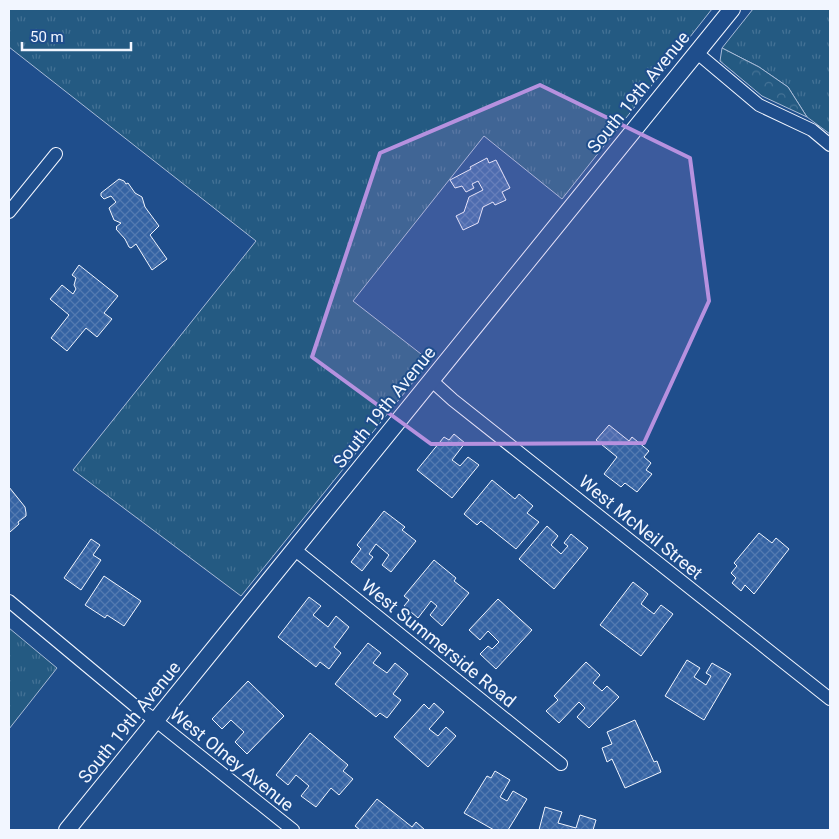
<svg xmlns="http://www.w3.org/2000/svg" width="839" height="839" viewBox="0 0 839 839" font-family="Roboto,sans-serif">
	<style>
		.grass { fill: url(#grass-tufts); stroke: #a8bbd7 }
		.forest { fill: url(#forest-crowns); stroke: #a8bbd7 }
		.building { fill: url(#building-cross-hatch); stroke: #f2f6ff }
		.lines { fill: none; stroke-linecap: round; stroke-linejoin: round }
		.minor-casing { stroke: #f2f6ff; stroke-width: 14 }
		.tertiary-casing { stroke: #f2f6ff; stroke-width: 18 }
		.minor { stroke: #1f4e8c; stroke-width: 12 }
		.tertiary { stroke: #1f4e8c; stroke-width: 16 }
		.marked { fill: #b691df; fill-opacity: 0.2; stroke: #b691df; stroke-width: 4; stroke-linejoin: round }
		.labels { text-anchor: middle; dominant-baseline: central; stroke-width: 4; stroke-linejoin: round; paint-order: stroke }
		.street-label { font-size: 18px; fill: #f2f6ff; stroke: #1f4e8c }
	</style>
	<defs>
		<pattern id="grass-tufts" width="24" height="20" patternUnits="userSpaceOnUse" patternTransform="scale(1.25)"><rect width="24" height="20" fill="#245a82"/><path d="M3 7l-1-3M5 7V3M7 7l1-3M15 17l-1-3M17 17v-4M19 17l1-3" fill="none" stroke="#447295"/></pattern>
		<pattern id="forest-crowns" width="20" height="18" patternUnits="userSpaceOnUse" patternTransform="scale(1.25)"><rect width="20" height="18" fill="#245a82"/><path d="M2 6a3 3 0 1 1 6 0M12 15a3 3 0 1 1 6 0" fill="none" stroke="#447295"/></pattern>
		<pattern id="building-cross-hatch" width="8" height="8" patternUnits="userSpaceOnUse" patternTransform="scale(1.25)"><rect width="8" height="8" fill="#3563a3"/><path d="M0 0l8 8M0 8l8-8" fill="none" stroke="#537ab1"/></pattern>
	</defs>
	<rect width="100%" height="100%" fill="#1f4e8c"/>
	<path class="grass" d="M 9,9 L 712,9 L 562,199 L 484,136 L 353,301 L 430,361 L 241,596 L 73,470 L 256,241 L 9,47 Z
		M 753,9 L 830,9 L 830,134 L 807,117 L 788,87 L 759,67 L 722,48 Z
		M 9,628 L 57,668 L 9,729 Z"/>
	<path class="forest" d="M 722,48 L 759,67 L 788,87 L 807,117 L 762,96 L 720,61 Z"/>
	<path class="building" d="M 487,158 L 489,163 L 496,160 L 510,188 L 502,192 L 506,200 L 495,205 L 493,202 L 483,207 L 478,223 L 463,230 L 456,216 L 464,212 L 469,197 L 483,190 L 478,181 L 472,184 L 474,188 L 466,192 L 462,186 L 455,188 L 450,180 L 471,169 L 470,167 Z
		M 119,179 L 124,181 L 126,184 L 128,183 L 135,193 L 142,197 L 145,207 L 159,226 L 150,235 L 167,259 L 152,270 L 136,244 L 131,248 L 129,247 L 125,239 L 116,229 L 117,228 L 116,227 L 121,223 L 114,220 L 109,208 L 116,202 L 111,196 L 104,199 L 101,196 L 101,193 Z
		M 79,265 L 118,296 L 104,313 L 112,319 L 97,337 L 86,328 L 67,351 L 51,338 L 69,315 L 50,299 L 62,285 L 73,294 L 76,289 L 74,285 L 76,278 L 72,275 Z
		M 609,425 L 629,441 L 632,437 L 649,451 L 644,457 L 651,463 L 646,470 L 652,474 L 637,492 L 625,483 L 621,487 L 604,474 L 617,457 L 596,440 Z
		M 454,434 L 465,443 L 452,460 L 460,466 L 468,457 L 479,465 L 452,498 L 417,470 L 444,437 L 449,440 Z
		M 492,480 L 515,499 L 519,494 L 533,506 L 527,513 L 539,522 L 516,549 L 481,521 L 477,525 L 464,514 Z
		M 9,487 L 25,507 L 26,513 L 26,516 L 18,522 L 19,524 L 10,532 L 9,530 Z
		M 384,511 L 405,527 L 402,530 L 416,541 L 391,572 L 382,565 L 389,555 L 376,544 L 369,554 L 373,557 L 362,571 L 351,562 L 361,549 L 357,545 Z
		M 547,526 L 558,536 L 551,545 L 561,554 L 568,546 L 564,543 L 571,534 L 588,548 L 554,589 L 519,559 Z
		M 759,533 L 772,543 L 776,538 L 789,549 L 754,594 L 745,585 L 741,591 L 732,583 L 736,578 L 731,573 L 737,566 L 734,563 Z
		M 91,539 L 100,545 L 93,555 L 101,560 L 81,590 L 64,578 Z
		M 434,560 L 456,578 L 454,581 L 469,593 L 442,626 L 430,615 L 437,606 L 431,601 L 418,618 L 404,606 L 409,600 L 404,596 Z
		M 104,576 L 141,601 L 124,626 L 107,615 L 105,618 L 85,605 Z
		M 633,582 L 648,594 L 641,604 L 654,614 L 661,605 L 673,614 L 641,656 L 600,625 Z
		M 309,597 L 321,606 L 313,615 L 328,627 L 336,616 L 349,627 L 334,647 L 341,653 L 329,669 L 320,662 L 316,667 L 278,637 Z
		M 498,599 L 532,630 L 496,669 L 480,654 L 488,646 L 492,649 L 499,642 L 488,631 L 480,640 L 469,630 Z
		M 368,643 L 381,653 L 373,663 L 387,673 L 395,663 L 408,674 L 393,694 L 401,700 L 387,718 L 380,713 L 376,717 L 335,684 Z
		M 687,660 L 700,668 L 694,677 L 706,685 L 711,676 L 706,673 L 712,663 L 731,674 L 704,720 L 665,696 Z
		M 586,662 L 600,675 L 593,683 L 602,691 L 607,686 L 619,697 L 589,728 L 577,717 L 585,708 L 579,702 L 559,723 L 546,711 L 558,700 L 554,696 Z
		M 248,681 L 284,716 L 247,754 L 235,742 L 244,732 L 231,720 L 222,729 L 212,719 Z
		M 434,703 L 444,712 L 429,729 L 438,736 L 446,727 L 456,736 L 428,767 L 394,737 L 424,704 L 429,709 Z
		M 635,720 L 654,762 L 657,761 L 661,772 L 625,788 L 612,759 L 607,762 L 602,748 L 612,744 L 607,732 Z
		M 310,733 L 348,765 L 343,771 L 353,779 L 339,795 L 331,788 L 316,807 L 301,796 L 309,786 L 296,775 L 288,785 L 276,775 Z
		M 495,771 L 510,780 L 500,797 L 507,801 L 513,791 L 527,799 L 508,830 L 494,830 L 464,813 L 487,776 L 491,778 Z
		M 377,799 L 412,827 L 416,822 L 425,830 L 360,830 L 355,826 Z
		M 545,807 L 562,812 L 558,823 L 576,828 L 580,815 L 596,820 L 593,830 L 539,830 Z"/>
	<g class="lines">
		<g class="minor-casing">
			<path id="minor" d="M 696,52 L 759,105 L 812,130 L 830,145
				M 9,212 L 56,154
				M 432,381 L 453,400 L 830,699
				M 294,549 L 561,764
				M 9,601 L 134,705 L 155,720 L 293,830"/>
		</g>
		<g class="tertiary-casing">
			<path id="tertiary" d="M 67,830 L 732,9"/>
		</g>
		<use href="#minor" class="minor"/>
		<use href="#tertiary" class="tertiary"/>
	</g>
	<path class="marked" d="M 540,85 L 690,158 L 709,301 L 644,443 L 431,444 L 312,357 L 380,153 Z"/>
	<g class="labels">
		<g class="street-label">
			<text transform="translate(638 92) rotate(-51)">South 19th Avenue</text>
			<text transform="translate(384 407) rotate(-51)">South 19th Avenue</text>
			<text transform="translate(641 527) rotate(39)">West McNeil Street</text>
			<text transform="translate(439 643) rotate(39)">West Summerside Road</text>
			<text transform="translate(129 722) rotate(-51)">South 19th Avenue</text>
			<text transform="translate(232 759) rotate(39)">West Olney Avenue</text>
		</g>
	</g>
	<rect width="839" height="839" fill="none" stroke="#f2f6ff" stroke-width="20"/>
	<path d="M22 42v8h109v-8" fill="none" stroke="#f2f6ff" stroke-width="2.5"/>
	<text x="30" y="42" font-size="15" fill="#f2f6ff" stroke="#1f4e8c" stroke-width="4" paint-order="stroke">50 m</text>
</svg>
